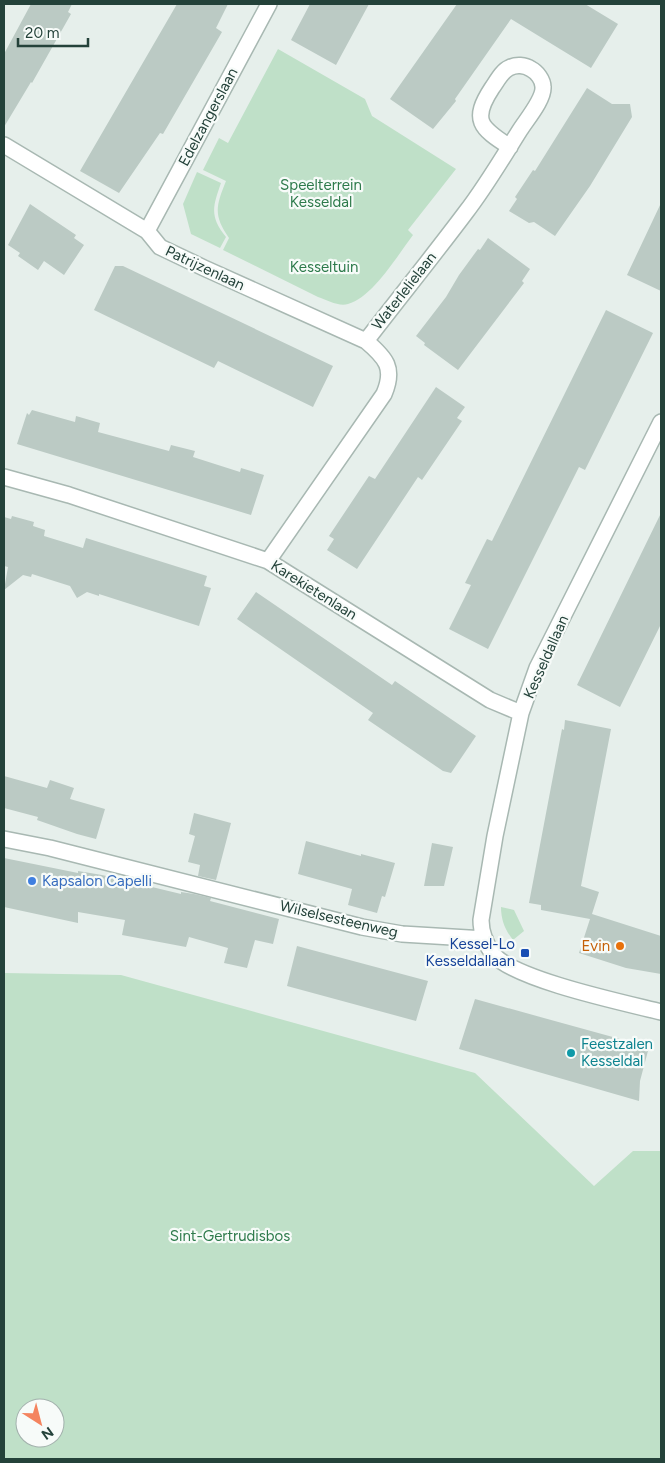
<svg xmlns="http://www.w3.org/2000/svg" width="665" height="1463" viewBox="0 0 665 1463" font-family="Figtree,sans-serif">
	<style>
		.green { fill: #bfe0c8; fill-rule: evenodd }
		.building { fill: #bbcac4 }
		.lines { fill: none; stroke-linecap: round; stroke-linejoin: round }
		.minor-casing { stroke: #a8b8b2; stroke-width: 18 }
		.minor { stroke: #fff; stroke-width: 15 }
		.shop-dot { fill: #3f7fe0; stroke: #f7fbf9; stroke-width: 2 }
		.food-dot { fill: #e8710a; stroke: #f7fbf9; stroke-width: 2 }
		.transit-dot { fill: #1a4fb4; stroke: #f7fbf9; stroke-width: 2 }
		.culture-dot { fill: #0f9aa8; stroke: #f7fbf9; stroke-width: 2 }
		.labels { text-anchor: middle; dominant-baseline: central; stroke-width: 4.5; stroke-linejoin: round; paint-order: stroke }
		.street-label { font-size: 15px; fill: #24423a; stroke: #f7fbf9 }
		.park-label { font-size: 15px; fill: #2d7a4b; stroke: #f7fbf9 }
		.shop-label { font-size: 15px; fill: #366cbe; stroke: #f7fbf9; text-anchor: start }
		.transit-label { font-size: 15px; fill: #164399; stroke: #f7fbf9; text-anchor: end }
		.food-label { font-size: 15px; fill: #c56008; stroke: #f7fbf9; text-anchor: end }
		.culture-label { font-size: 15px; fill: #0d838f; stroke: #f7fbf9; text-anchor: start }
	</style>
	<rect width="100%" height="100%" fill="#e6efeb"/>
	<path class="green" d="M 278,49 L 365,99 L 372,116 L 456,169 L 408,230 L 413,235 C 397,256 373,297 348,304 C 339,307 327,300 318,297 L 223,250 L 229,238 C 213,215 216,206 226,181 L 203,170 L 219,138 L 228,143 Z
		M 197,172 L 221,183 C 213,206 209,216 226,237 L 220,248 L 191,234 L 183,204 Z
		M 501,907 L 514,910 L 524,931 L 513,940 C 505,930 501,920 501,907 Z
		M 4,973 L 121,975 L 475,1073 L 594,1186 L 633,1151 L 661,1151 L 661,1459 L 4,1459 ZM 25,1408 L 55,1408 L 55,1438 L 25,1438 Z"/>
	<path class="building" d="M 31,4 L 72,4 L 68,12 L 71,14 L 32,83 L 31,82 L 4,127 L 4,54 Z
		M 177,4 L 228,4 L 216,28 L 222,32 L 163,134 L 160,133 L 119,193 L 80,171 Z
		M 310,4 L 369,4 L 336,65 L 291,40 Z
		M 457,4 L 585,4 L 618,24 L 591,68 L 511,19 L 455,99 L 456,101 L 433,129 L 390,99 Z
		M 587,88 L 612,104 L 630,104 L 632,117 L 590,186 L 555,236 L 534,222 L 529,223 L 509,211 L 517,199 L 515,197 L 533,170 L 535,171 Z
		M 661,203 L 661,291 L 627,275 Z
		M 30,204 L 76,235 L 74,238 L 84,245 L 64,275 L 44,261 L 38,270 L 18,256 L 20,253 L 8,245 Z
		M 488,238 L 530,269 L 522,281 L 524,283 L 458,370 L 424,345 L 425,343 L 416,336 L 446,297 L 459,275 L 478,249 L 480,250 Z
		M 115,266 L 123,266 L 333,366 L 313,407 L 218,361 L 214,368 L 94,310 Z
		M 606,310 L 653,333 L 585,470 L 579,467 L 488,649 L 449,629 L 471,585 L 465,583 L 487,539 L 492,541 Z
		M 436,387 L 465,407 L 457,418 L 462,421 L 422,480 L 418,477 L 357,569 L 327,550 L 334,539 L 329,536 L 369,476 L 375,479 Z
		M 32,410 L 75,422 L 76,416 L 100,423 L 98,432 L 169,451 L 171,445 L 195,451 L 193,457 L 240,472 L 241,468 L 264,475 L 251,515 L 17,444 L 27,413 L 29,415 Z
		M 661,513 L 661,624 L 620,707 L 577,685 Z
		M 12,516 L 34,522 L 33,526 L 45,530 L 44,536 L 83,548 L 86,538 L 207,576 L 204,586 L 211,588 L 199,626 L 99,594 L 99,596 L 87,592 L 77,598 L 70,586 L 32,574 L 31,577 L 23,575 L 4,590 L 8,567 L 4,566 L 4,517 L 11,519 Z
		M 256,592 L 392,685 L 395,681 L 476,736 L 451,773 L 443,771 L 368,720 L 373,713 L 237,619 Z
		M 565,720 L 611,729 L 581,886 L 599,892 L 592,914 L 661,936 L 661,974 L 626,968 L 579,953 L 590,919 L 541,910 L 541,905 L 529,903 L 562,729 L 564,730 Z
		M 4,776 L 47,788 L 50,780 L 74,788 L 70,799 L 105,809 L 96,839 L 77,834 L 37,820 L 38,817 L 4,808 Z
		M 194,813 L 231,823 L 216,880 L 198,876 L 200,865 L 188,862 L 195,836 L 189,834 Z
		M 306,841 L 361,856 L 361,854 L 395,863 L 385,897 L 382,896 L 377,913 L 348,905 L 352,889 L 298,874 Z
		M 432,843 L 453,847 L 444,886 L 424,886 Z
		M 4,858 L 78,873 L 78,871 L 102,875 L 181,894 L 181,892 L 194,894 L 211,898 L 210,901 L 279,919 L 273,944 L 255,940 L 247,968 L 224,963 L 228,948 L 189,937 L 186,947 L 122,935 L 125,920 L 78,912 L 78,923 L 4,907 Z
		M 297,946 L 428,981 L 416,1021 L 287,986 Z
		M 475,999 L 649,1047 L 640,1081 L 639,1101 L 459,1049 Z"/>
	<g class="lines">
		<g class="minor-casing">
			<path id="minor" d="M 4,145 L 147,231 L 160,247 L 204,268 L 366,341
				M 147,231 L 269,4
				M 661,422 L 537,668 L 521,713 L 495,836 L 481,920 C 481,932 486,946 494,955 C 516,980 625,1003 661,1012
				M 4,477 L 69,495 L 268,561 L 490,700 L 521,713
				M 268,561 L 384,394 C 395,368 386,358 366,341 C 399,298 433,256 466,212 C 486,186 503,157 520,130 C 527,119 544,99 543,87 C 543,80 537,72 531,69 C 525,65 516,64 509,68 C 502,71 497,81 492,88 C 471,120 480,128 510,147
				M 4,839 L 50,848 L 362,927 L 402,934 L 485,939"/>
		</g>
		<use href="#minor" class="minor"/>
	</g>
	<circle class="shop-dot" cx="32" cy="881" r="5"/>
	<circle class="food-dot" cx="620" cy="946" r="5"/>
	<rect class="transit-dot" x="520" y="948" width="10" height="10" rx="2.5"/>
	<circle class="culture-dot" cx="571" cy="1053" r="5"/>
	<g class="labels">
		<g class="street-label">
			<text transform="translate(208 117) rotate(-62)">Edelzangerslaan</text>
			<text transform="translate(205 268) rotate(25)">Patrijzenlaan</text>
			<text transform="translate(404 291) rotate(-52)">Waterlelielaan</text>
			<text transform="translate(314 590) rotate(32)">Karekietenlaan</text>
			<text transform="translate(546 657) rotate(-66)">Kesseldallaan</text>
			<text transform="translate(339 919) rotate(13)">Wilselsesteenweg</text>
		</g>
		<g class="park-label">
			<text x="321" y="185">Speelterrein<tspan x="321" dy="17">Kesseldal</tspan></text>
			<text x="324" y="267">Kesseltuin</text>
			<text x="230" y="1236">Sint-Gertrudisbos</text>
		</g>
		<g class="shop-label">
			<text x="42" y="881">Kapsalon Capelli</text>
		</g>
		<g class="transit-label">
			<text x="515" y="944">Kessel-Lo<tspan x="515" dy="17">Kesseldallaan</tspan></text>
		</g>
		<g class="food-label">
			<text x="610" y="946">Evin</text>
		</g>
		<g class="culture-label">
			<text x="581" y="1044">Feestzalen<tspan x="581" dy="17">Kesseldal</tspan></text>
		</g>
	</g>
	<rect width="665" height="1463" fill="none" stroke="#24423a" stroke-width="10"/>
	<g transform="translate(40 1423) rotate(144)"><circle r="24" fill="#f7fbf9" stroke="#a3b1ad"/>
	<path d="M0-4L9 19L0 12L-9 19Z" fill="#f4845f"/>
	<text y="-8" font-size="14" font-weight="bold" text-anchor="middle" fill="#24423a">N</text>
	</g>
	<path d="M18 38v8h70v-8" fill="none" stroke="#24423a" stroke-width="2.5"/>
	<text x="25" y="38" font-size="15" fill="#24423a" stroke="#f7fbf9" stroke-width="4" paint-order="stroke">20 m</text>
</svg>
